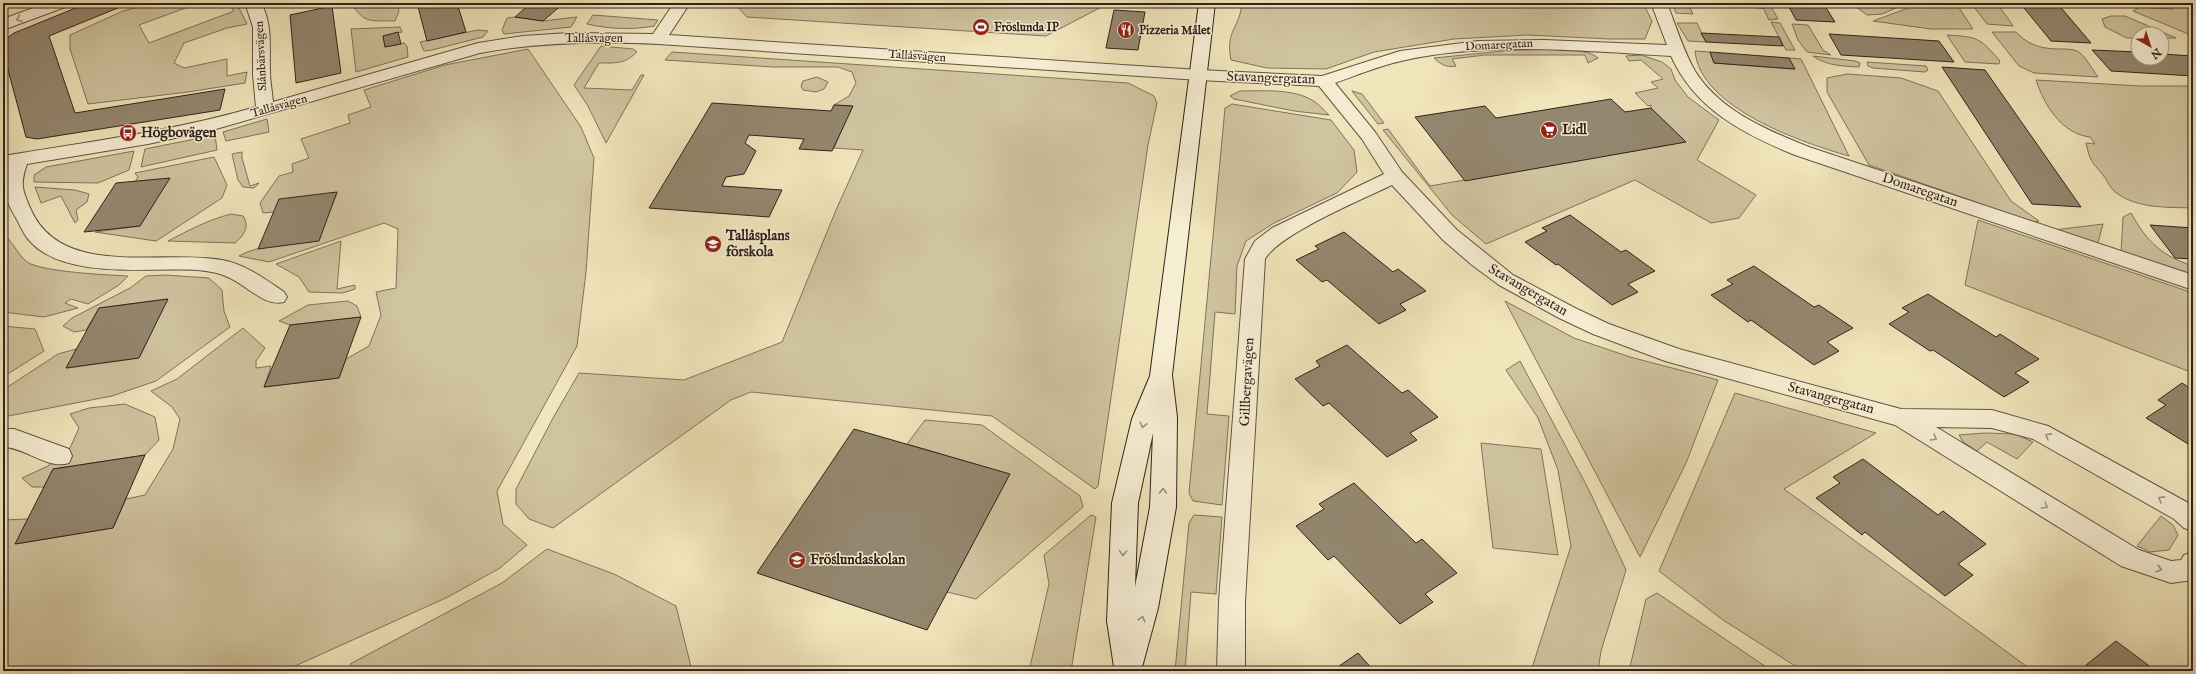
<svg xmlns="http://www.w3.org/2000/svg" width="2196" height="674" viewBox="0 0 2196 674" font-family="'IM FELL English',serif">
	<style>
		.green { fill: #d0c4a0; stroke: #80735e }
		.building { fill: #94876f; stroke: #30221c }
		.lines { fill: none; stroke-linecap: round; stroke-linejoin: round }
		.street-casing { stroke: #605344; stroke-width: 2 }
		.secondary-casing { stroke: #30221c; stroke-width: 2 }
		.street { fill: #f6eed3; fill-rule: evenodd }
		.secondary { fill: #f6eed3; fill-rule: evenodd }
		.oneway { stroke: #9d9281 }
		.labels { text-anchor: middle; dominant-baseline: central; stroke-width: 3; stroke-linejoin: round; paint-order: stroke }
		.far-poi-label { font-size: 12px; font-weight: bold; fill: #30221c; stroke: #f6eed3; text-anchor: start }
		.far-street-label { font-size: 12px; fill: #30221c; stroke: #f6eed3 }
		.street-label { font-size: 14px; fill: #30221c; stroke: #f6eed3 }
		.poi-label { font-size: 14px; font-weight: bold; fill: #30221c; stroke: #f6eed3; text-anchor: start }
	</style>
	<rect width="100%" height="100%" fill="#f1e5bb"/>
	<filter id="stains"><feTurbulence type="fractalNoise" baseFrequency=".005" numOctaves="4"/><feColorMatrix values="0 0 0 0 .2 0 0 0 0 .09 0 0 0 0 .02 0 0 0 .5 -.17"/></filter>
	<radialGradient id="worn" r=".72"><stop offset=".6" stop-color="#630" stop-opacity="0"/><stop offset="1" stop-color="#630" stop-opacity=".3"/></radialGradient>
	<path class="green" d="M 153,3 L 199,3 L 139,25 L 149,43 L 234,11 L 230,6 L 237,4 L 247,24 L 227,28 L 184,43 L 174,63 L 184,68 L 227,59 L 227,76 L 247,72 L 245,83 L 188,92 L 88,104 L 70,49 L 70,35 L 123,11 Z
		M 351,3 L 397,3 L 399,11 L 395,21 C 371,20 365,25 351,3 Z
		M 734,3 L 1109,3 L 1046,36 L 747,17 Z
		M 1242,3 L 1643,3 L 1652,21 L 1645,39 L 1609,39 L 1528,35 L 1454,39 L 1374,52 L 1326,69 L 1267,68 L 1231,60 C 1225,30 1240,28 1242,3 Z
		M 1672,3 L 1688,3 L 1693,14 L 1676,13 Z
		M 1761,3 L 1769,3 L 1778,19 L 1769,20 Z
		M 1851,3 L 1907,3 L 1882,14 L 1867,15 Z
		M 1922,3 L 1956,3 L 1973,29 L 1931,29 L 1873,21 Z
		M 1971,3 L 1997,3 L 2013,26 L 1987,24 Z
		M 2174,5 L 2193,7 L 2193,36 L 2133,11 L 2140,7 L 2173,9 Z
		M 593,15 L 658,20 L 654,26 C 633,30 608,29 587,24 Z
		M 2111,16 L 2125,16 L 2176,38 L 2162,38 L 2162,34 L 2138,34 L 2138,38 L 2127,38 L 2105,27 L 2102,19 Z
		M 515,17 L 543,21 L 577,17 L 571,27 L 504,34 L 502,30 L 507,18 Z
		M 1771,22 L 1780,23 L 1795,50 L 1786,50 Z
		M 1677,23 L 1697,23 L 1706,42 L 1688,41 Z
		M 1792,24 L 1808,25 L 1823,50 L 1831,55 L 1807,52 L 1798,40 Z
		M 400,27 L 402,32 L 383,36 L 385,47 L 404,43 L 407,46 L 408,57 L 356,72 L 351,29 Z
		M 478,30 L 488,31 L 483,37 L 432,50 L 424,51 L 420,42 Z
		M 1992,32 L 2016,32 C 2029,46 2043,49 2061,49 C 2066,49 2073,49 2077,51 C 2085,55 2092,69 2098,77 L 2034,73 L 2019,66 Z
		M 1947,35 C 1978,37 1979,37 2000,61 L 1999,64 L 1965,62 Z
		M 601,46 L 633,49 L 637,52 C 625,64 616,63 599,63 L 584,88 L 632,90 L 641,75 L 644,75 L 606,143 L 588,106 L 574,85 Z
		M 528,49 L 581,127 L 594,158 L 586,272 L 577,346 L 497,491 L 503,524 L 527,545 L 500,568 L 448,597 L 284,671 L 3,671 L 3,520 L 28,519 L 16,544 L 113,528 L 126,499 L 145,495 L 173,449 L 180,419 L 172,407 L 151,391 L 177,379 L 243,328 L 265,348 L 256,361 L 256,368 L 271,366 L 264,387 L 339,378 L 346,359 L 369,346 L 381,315 L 376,292 L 396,288 L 398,229 L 384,223 L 269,262 L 239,256 C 259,244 295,244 318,241 L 337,193 L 274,212 L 263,213 L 260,203 L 279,176 L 293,172 L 292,164 L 309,158 L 301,139 L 350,123 L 348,115 L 371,107 L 364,90 L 445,65 Z
		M 1513,50 C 1533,51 1584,45 1598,58 L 1588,63 L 1585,55 L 1485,55 L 1452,59 L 1456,66 C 1447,68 1440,64 1434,58 Z
		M 1695,51 L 1710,52 L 1714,63 L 1794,69 L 1789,58 L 1801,59 L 1849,156 C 1803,143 1700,108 1695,51 Z
		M 672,52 L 1128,83 L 1154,96 L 1157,103 L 1148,145 L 1098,486 L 1095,489 L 992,416 L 751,392 L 731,400 L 553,528 L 529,519 L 516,504 L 516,489 L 553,418 L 579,373 L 684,380 L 782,342 L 836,210 L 863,150 L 834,148 L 852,106 L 834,105 L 849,96 L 856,83 L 852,72 L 838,67 L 773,67 L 665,60 Z
		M 1641,55 L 1662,62 L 1671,69 L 1675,80 L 1688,97 L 1719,120 L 1697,160 L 1756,195 L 1739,218 L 1711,223 L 1635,180 L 1486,244 L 1452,215 L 1383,130 L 1388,129 L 1430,186 L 1685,142 L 1651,108 L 1651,105 L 1648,106 L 1635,93 L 1658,88 L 1651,82 L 1663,79 L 1641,60 L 1629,61 L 1626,56 Z
		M 1813,56 L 1855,61 L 1860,63 L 1859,67 C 1843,66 1827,66 1813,56 Z
		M 1867,62 L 1926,66 L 1928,70 L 1925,72 L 1873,68 L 1868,66 Z
		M 1847,74 L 1901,78 L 1938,91 L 2011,201 L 2039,221 L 2030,223 L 1973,201 L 1869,165 L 1827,92 L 1827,78 Z
		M 817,77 L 828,82 L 824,89 L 816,92 L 803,90 L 801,86 L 803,81 Z
		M 2036,80 L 2141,86 L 2193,86 L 2193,208 C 2167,207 2137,209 2115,192 C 2110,188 2107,180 2103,175 C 2091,161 2090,161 2086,143 L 2095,144 L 2090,137 C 2062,134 2044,105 2036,80 Z
		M 1240,91 C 1263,91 1295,88 1315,102 C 1320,105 1324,111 1329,115 L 1294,111 L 1234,99 L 1230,96 Z
		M 1352,91 L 1362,94 L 1384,123 L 1378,124 Z
		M 1232,104 L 1331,120 L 1354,150 L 1357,172 L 1337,193 L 1274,223 L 1246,241 L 1237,266 L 1235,314 L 1215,312 L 1207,414 L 1229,416 L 1222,505 L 1193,501 L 1189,493 L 1225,108 Z
		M 267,119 L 269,132 L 226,141 L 223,132 Z
		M 215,135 L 217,150 L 141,167 L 145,149 Z
		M 134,151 L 129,170 L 98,183 L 34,182 L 34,175 L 46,167 Z
		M 242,152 L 242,158 L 250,186 L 259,183 L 254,188 L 243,187 L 238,180 L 232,154 Z
		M 214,157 L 227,185 L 222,198 L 156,241 L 95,232 L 140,226 L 169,179 L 135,182 L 138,177 L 135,173 Z
		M 35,187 L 75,190 L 89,194 L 87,202 L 76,210 L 78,220 L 75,223 L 61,196 L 41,203 Z
		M 2131,213 C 2147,242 2162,256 2193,266 L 2193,278 L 2121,253 L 2123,217 Z
		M 231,214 L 243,216 C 250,227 244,235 235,243 L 168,241 C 189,230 208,220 231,214 Z
		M 1978,220 L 2193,293 L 2193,373 L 1965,285 Z
		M 2103,224 L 2097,246 L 2054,230 Z
		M 3,234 C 12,240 17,254 27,262 C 42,272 108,275 128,276 L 119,285 L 88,304 L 71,299 L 65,303 L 78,308 L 44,317 L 3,312 Z
		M 341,241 L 337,289 L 355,285 L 355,289 L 343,293 L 309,292 L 299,277 L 276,264 Z
		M 165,275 L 209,278 L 222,290 L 224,311 L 230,327 L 156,381 L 112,396 L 3,417 L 3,390 L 58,354 L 76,349 L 67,368 L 139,358 L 167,299 L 99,308 L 86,330 L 74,332 L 63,326 L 72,318 L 130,288 L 146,276 Z
		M 348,301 L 357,306 L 361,317 L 290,325 L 279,321 L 308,305 Z
		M 1505,301 L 1574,338 L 1630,357 L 1718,380 L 1686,463 L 1640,557 Z
		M 3,326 L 35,329 L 44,351 L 3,377 Z
		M 1520,361 L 1589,490 L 1626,570 L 1601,651 L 1598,671 L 1531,671 L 1571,546 L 1558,470 L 1538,418 L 1506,370 Z
		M 1735,393 L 1876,433 L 1784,489 L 2033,671 L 1803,671 L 1723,620 L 1659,571 Z
		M 125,404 L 155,417 L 159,440 L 145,455 L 53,469 L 44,487 L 32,487 L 22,478 L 48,466 L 70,448 L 79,428 L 70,414 L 89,408 Z
		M 925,420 L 982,425 L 1080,496 L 1083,507 L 976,599 L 947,592 L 1009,474 L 907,444 Z
		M 1985,433 L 2015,434 L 2033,442 L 2017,459 L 1987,442 L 1977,451 L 1963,442 L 1959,435 Z
		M 1481,443 L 1541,449 L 1558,555 L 1493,548 Z
		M 1091,515 L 1096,517 L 1071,671 L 1029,671 L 1049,584 L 1044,555 Z
		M 1194,515 L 1222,517 L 1216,594 L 1191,592 L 1185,671 L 1175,671 L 1189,523 Z
		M 2161,516 L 2173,525 L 2178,535 L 2169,550 L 2150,552 L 2137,546 Z
		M 547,549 L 614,574 L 676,606 L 692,671 L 354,671 L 350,664 L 502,583 Z
		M 1657,593 L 1772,671 L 1629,671 L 1646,599 Z"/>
	<path class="building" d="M 88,3 L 130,3 L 49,36 L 75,113 L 225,89 L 220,110 L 37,139 L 26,137 L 3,51 L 3,41 L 14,33 Z
		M 417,3 L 457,3 L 466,32 L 427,41 Z
		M 531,3 L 564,3 L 543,21 L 515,17 Z
		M 1688,3 L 1761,3 L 1763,8 L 1688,4 Z
		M 1787,3 L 1823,3 L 1835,22 L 1796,20 Z
		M 2020,3 L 2057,3 L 2091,43 L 2051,41 Z
		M 2100,3 L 2164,3 L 2168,7 Z
		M 332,6 L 341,73 L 296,83 L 290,15 Z
		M 1114,10 L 1145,12 L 1138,50 L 1106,48 Z
		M 398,32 L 401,44 L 385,47 L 383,36 Z
		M 1701,33 L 1779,37 L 1783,46 L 1706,42 Z
		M 1829,34 L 1939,41 L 1954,62 L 1841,55 Z
		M 2092,50 L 2138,52 L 2138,58 L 2162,58 L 2162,54 L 2193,56 L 2193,76 L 2111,71 Z
		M 1710,52 L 1789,58 L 1795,69 L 1714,63 Z
		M 1942,67 L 1985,70 L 2081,207 L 2032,204 Z
		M 1611,99 L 1625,112 L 1651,108 L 1686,142 L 1465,181 L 1415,117 L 1485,106 L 1496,118 Z
		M 712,103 L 831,111 L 834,105 L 853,106 L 832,151 L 799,149 L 804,139 L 749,135 L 745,143 L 756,151 L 744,174 L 726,177 L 722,186 L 782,190 L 769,217 L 649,208 Z
		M 170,178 L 140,226 L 84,232 L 116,183 Z
		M 337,192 L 319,241 L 258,249 L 279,199 Z
		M 1570,215 L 1621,252 L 1626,250 L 1655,271 L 1628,284 L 1638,292 L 1612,305 L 1558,264 L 1556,265 L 1525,242 L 1547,231 L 1542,228 Z
		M 2150,225 L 2193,228 L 2193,259 L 2175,258 Z
		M 1344,232 L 1393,272 L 1398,269 L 1426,291 L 1400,304 L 1406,310 L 1379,324 L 1327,280 L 1322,282 L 1296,260 L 1319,249 L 1315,246 Z
		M 1754,266 L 1814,307 L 1819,305 L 1853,328 L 1827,342 L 1839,351 L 1814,365 L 1751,320 L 1748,322 L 1711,295 L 1733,284 L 1727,280 Z
		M 1928,294 L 1996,337 L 2000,334 L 2039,359 L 2015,373 L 2029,382 L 2004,397 L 1933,350 L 1930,351 L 1889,324 L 1909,312 L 1902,308 Z
		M 168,299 L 139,358 L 66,368 L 99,308 Z
		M 361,317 L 339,378 L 264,387 L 290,325 Z
		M 1347,345 L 1402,393 L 1408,390 L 1438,417 L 1410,433 L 1417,440 L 1387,457 L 1329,403 L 1323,406 L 1295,379 L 1320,366 L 1316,361 Z
		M 2182,383 L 2193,390 L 2193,447 L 2146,418 L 2166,405 L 2158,400 Z
		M 854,429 L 1010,474 L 927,630 L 757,573 Z
		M 145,455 L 113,528 L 15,544 L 53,469 Z
		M 1863,459 L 1938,515 L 1943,511 L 1986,544 L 1958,564 L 1973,575 L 1945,596 L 1865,532 L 1862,535 L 1816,498 L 1840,483 L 1833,477 Z
		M 1354,483 L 1416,543 L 1422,539 L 1457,573 L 1425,594 L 1433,602 L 1400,624 L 1334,556 L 1328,560 L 1296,526 L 1324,509 L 1319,504 Z
		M 2116,641 L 2156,671 L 2093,671 L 2086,665 Z
		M 1358,653 L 1374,671 L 1332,671 Z"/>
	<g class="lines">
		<g class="street-casing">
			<path id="street" d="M 47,3 L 70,3 L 68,6 L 3,30 L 3,19 Z
				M 245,3 L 261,3 C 273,25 269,47 270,71 C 270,81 272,91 273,102 L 478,43 L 523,36 L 568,33 L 653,34 L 674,3 L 690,3 L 669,35 L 1199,70 L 1322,76 L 1400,51 L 1478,41 L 1544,40 L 1667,45 L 1651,3 L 1667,3 C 1676,26 1683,50 1695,71 C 1720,111 1767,130 1809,147 L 2193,275 L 2193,290 L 1795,155 C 1743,134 1695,109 1671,56 C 1582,51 1489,41 1401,61 C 1379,66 1357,75 1335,83 L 1375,132 L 1402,172 L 1457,230 L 1513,275 L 1575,308 L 1609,324 L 1679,349 L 1901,409 L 1992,410 L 2048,426 L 2192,505 L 2193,531 L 2184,528 L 2174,519 L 2033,439 L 1992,428 L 1936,427 L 2139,550 L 2171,561 L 2181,560 L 2184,555 L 2193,552 L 2193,580 L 2171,583 L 2121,566 L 1895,425 L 1665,361 L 1593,334 L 1559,318 L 1499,285 L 1472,265 L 1443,240 L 1392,185 C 1363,199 1279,234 1265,259 L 1245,601 L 1245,671 L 1217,671 L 1219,601 L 1245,259 L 1255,241 L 1272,228 L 1384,174 L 1362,139 L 1319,86 L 1199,80 L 658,44 C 598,41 539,42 480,53 L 216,129 L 148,144 L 27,164 C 20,184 22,190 31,210 C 62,279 161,249 222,260 C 245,264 265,279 284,292 L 287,297 L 284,302 C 265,307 247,286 230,278 C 220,273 209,271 198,270 C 151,267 62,281 28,239 C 23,233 20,225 16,218 C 6,201 0,186 7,167 L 3,168 L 3,156 C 88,142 173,131 256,107 L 253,75 L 253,27 Z
				M 3,429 L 14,429 L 69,449 L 72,456 L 69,463 C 47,470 25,447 3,447 Z"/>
		</g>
		<g class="secondary-casing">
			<path id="secondary" d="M 1199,3 L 1215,3 L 1172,375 L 1177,417 L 1176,507 L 1158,608 L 1141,671 L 1113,671 L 1114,667 L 1107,621 L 1112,503 L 1132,419 L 1150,376 ZM 1153,433 L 1150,507 L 1135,587 L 1138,503 Z"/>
		</g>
		<use href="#street" class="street"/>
		<use href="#secondary" class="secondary"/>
	</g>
	<defs><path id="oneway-chevron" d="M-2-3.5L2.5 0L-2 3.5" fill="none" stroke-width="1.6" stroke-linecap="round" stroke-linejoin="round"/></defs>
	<g class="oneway">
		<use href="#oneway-chevron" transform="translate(19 19) rotate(160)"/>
		<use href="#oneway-chevron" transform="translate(1143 425) rotate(103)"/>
		<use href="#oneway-chevron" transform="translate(2048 436) rotate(-151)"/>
		<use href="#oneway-chevron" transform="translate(1934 438) rotate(31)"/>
		<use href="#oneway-chevron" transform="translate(1163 491) rotate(-88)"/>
		<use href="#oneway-chevron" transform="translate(2161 499) rotate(-151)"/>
		<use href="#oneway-chevron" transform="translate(2045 506) rotate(31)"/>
		<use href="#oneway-chevron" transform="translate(1123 553) rotate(92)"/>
		<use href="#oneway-chevron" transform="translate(2159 569) rotate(16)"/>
		<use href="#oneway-chevron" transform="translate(1142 619) rotate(-74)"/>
	</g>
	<defs>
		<g id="stadium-disc" transform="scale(0.9)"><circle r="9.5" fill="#8f2418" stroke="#f6eed3"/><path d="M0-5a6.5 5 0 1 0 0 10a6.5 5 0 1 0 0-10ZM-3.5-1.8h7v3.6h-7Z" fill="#fff"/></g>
		<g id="restaurant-disc" transform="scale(0.9)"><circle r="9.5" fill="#8f2418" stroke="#f6eed3"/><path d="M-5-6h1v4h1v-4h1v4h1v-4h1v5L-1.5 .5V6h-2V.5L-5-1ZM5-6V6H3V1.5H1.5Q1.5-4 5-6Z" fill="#fff"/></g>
		<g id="supermarket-disc" transform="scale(0.9)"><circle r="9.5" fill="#8f2418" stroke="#f6eed3"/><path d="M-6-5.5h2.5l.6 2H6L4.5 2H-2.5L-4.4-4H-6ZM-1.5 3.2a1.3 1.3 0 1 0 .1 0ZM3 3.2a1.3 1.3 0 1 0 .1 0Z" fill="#fff"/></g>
		<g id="bus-disc" transform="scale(0.9)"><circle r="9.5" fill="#8f2418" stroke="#f6eed3"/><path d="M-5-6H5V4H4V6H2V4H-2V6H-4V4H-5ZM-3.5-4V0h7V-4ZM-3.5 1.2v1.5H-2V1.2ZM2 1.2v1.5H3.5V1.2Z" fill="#fff"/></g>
		<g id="school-disc" transform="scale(0.9)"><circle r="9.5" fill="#8f2418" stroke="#f6eed3"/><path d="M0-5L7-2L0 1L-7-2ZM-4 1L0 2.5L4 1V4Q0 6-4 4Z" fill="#fff"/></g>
	</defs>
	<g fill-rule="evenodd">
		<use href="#stadium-disc" x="981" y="27"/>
		<use href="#restaurant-disc" x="1126" y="30"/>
		<use href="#supermarket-disc" x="1549" y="130"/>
		<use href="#bus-disc" x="128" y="133"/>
		<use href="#school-disc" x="713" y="244"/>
		<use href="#school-disc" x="797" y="560"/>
	</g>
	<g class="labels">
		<g class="far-poi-label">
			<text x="994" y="27">Fröslunda IP</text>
			<text x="1139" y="30">Pizzeria Målet</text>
		</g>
		<g class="far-street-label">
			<text x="594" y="38">Tallåsvägen</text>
			<text transform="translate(1499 45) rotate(-3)">Domaregatan</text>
			<text transform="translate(261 56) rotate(-93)">Slånbärsvägen</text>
			<text transform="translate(917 56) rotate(4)">Tallåsvägen</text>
			<text transform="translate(279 106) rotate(-16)">Tallåsvägen</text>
		</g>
		<g class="street-label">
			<text transform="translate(1271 78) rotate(2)">Stavangergatan</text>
			<text transform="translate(1920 190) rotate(19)">Domaregatan</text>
			<text transform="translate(1528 290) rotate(30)">Stavangergatan</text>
			<text transform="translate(1247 382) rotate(-87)">Gillbergavägen</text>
			<text transform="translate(1831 398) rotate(15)">Stavangergatan</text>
		</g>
		<g class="poi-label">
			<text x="1562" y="130">Lidl</text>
			<text x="141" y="133">Högbovägen</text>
			<text x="726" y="236">Tallåsplans<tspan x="726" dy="16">förskola</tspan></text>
			<text x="810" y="560">Fröslundaskolan</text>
		</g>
	</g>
	<rect width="2196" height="674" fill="none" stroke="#f1e5bb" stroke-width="16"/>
	<rect x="4" y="4" width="2188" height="666" fill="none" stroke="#30221c" stroke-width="2"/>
	<rect x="8" y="8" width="2180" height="658" fill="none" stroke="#30221c"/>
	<g transform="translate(2150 46) rotate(141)"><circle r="19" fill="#f6eed3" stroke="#a79c8a"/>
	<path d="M0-3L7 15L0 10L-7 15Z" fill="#8f2418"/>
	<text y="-6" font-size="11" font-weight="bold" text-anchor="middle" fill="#30221c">N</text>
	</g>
	<rect width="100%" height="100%" filter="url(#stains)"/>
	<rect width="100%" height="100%" fill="url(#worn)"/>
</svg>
